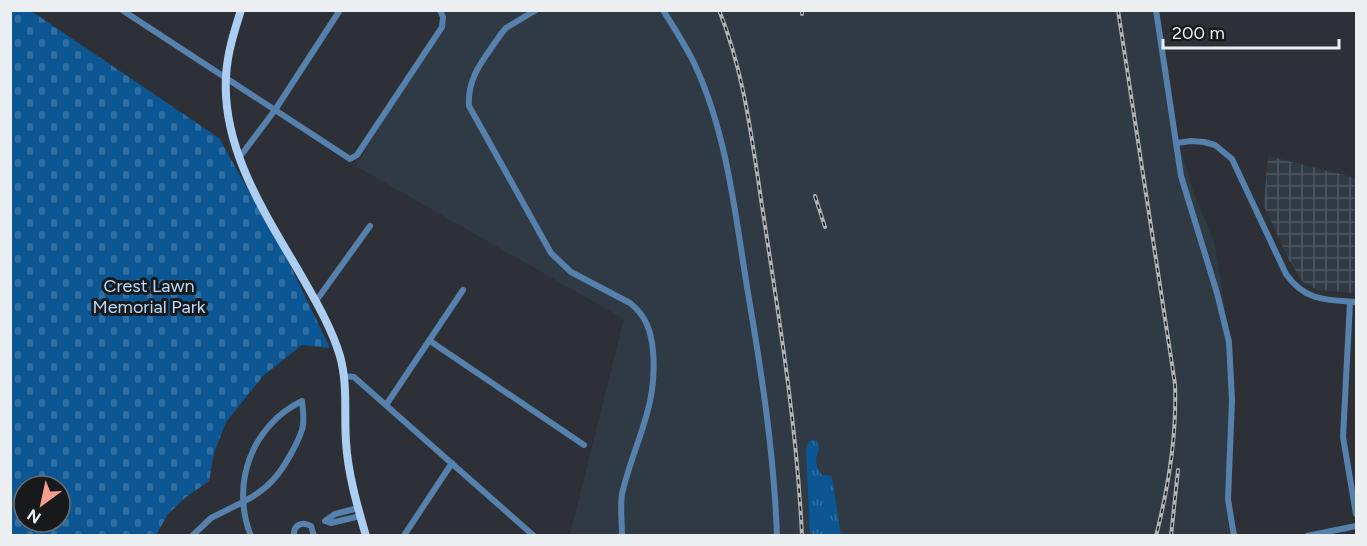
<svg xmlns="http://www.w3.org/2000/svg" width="1367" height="546" viewBox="0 0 1367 546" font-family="Figtree,sans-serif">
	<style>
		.built { fill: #303a44 }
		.industrial { fill: url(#industrial-grid) }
		.cemetery { fill: url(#cemetery-stones); fill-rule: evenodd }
		.park { fill: url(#park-tufts) }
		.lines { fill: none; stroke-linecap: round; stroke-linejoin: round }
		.minor { stroke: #5681ad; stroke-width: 6 }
		.major { stroke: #accef2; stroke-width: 8 }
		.rail-casing { stroke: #afb3b7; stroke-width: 4 }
		.rail { stroke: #17191b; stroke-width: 1.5; stroke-dasharray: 4.5; stroke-linecap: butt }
		.labels { text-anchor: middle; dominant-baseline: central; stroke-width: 6; stroke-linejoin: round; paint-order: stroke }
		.park-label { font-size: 18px; fill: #b8dafe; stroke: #17191b }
	</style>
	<defs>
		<pattern id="industrial-grid" width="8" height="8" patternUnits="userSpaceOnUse" patternTransform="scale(1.5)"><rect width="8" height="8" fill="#303a44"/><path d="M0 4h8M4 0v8" fill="none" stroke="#4e575f"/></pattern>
		<pattern id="cemetery-stones" width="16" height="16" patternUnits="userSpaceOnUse" patternTransform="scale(1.5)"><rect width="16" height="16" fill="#0c5793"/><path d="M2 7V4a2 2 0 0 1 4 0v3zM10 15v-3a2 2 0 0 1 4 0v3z" fill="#306fa3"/></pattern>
		<pattern id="park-tufts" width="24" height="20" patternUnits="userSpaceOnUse" patternTransform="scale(1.5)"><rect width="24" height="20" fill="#0c5793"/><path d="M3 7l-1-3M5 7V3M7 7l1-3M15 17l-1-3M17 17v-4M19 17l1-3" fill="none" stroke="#306fa3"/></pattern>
	</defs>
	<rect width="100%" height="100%" fill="#2d3137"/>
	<path class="built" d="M 445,11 L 1159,11 L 1176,134 L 1193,191 L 1214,242 L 1224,299 L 1230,362 L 1229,514 L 1240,535 L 841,535 L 832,477 L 822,475 L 817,467 L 816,458 L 819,450 L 806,450 L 810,535 L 570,535 L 624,319 L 356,166 L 447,13 Z"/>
	<path class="industrial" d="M 1268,156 L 1356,178 L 1356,293 L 1318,290 L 1303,282 L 1289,260 L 1264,206 Z"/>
	<path class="cemetery" d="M 10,11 L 31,11 L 219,138 L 291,267 L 330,348 L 302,345 L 263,376 L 226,422 L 214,453 L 209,481 L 186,497 L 168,514 L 156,535 L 11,535 ZM 24,486 L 60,486 L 60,522 L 24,522 Z"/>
	<path class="park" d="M 812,440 L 817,441 L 819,450 L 816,458 L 817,467 L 822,475 L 832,476 L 841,535 L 810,535 L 806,450 L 808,443 Z"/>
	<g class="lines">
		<path class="minor" d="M 122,10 L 350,159 L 357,155 L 442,27 L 443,17 L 440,10
			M 536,10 L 506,28 L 501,34 C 485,58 467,76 469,106 L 551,253 L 571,272 L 630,303 C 646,316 651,330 653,351 C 658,408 634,442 622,494 C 620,507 622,522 622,536
			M 663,10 C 674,28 686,46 695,65 C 727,134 735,213 747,287 C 761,369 774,452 777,536
			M 1156,10 L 1181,176 L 1217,293 L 1229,342 L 1232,400 L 1228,499 L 1234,536
			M 1177,143 L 1191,141 L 1204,142 L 1215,145 L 1232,159 L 1286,274 C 1305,301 1326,300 1356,302
			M 239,158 L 275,110 L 340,10
			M 316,301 L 370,226
			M 1350,302 L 1343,437 L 1356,514
			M 430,341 L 584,445
			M 344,376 L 354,377 L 534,536
			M 386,405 L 463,290
			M 358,508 L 335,514 L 325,521 L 331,523 L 360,516
			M 311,526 L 314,536
			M 405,534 L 452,463
			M 192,536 L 211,518 L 243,502 C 268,489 279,476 292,452 C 296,444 302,434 303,425 C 304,418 303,409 302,401 C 252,425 230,484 251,536
			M 294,536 C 293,525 302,521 311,526
			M 1307,536 L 1356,526"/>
		<path class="major" d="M 241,10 C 234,32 227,54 226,77 C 222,148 264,212 298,270 C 314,298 331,326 340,356 C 348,385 344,413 346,442 C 348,474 357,505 366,536"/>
		<g class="rail-casing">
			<path id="rail" d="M 719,10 C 746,77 753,149 764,219 C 780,324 797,429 802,536
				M 802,10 L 802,14
				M 1118,10 L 1175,384 C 1177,436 1169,485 1156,536
				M 815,196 L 825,227
				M 1171,536 L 1178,470"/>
		</g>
		<use href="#rail" class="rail"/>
	</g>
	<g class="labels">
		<g class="park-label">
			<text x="149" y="286">Crest Lawn<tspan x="149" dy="21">Memorial Park</tspan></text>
		</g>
	</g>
	<rect width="1367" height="546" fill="none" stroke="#ebeff2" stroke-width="24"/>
	<g transform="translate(42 504) rotate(213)"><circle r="28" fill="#17191b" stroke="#6c6f71" stroke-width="1.5"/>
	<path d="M0-4.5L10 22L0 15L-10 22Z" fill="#f59d8e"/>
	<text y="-9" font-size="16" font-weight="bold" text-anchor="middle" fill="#ebeff2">N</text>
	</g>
	<path d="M1163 39v9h176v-9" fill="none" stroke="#ebeff2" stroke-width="3"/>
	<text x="1172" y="39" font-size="18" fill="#ebeff2" stroke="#17191b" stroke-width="4.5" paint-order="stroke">200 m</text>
</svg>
